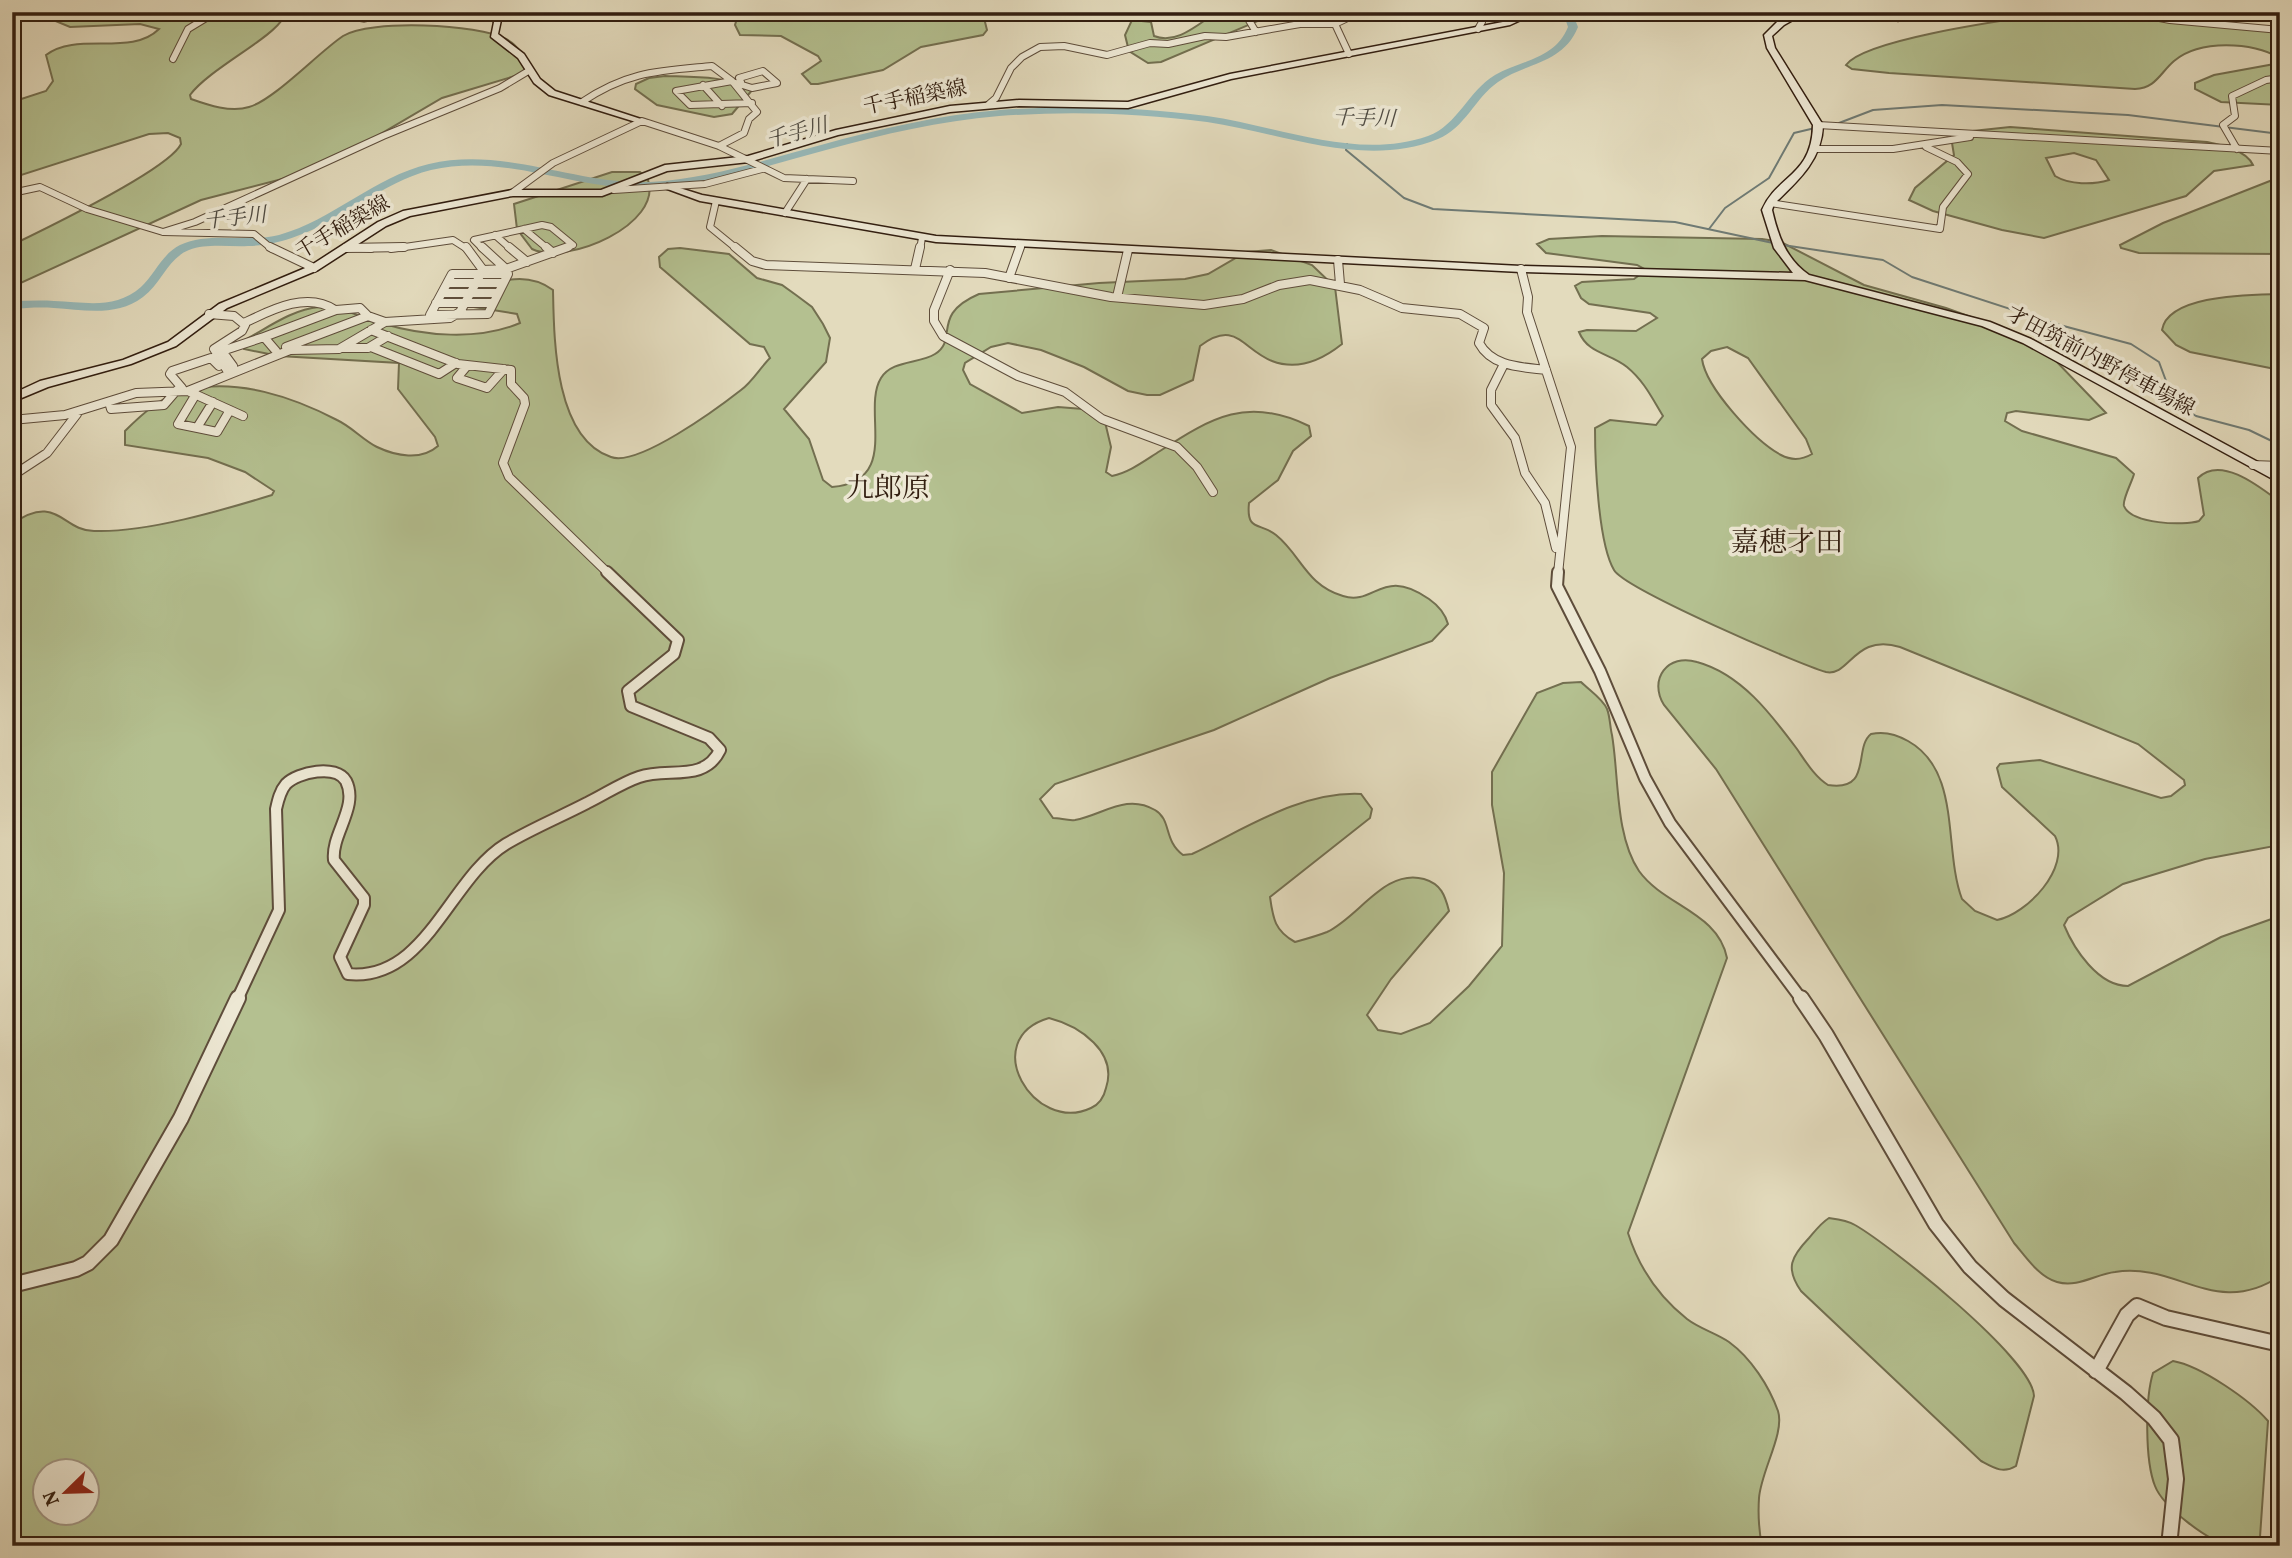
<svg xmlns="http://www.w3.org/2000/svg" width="2292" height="1558" viewBox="0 0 2292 1558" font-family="Vollkorn,'Noto Serif JP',serif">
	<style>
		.green { fill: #b4c090; stroke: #736f50; stroke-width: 2; fill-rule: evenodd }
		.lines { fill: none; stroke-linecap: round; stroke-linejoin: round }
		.stream { stroke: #6f7b75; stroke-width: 2 }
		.river { fill: #97b9b9; fill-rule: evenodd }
		.street-far3-casing { stroke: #5e4d3b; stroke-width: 8 }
		.street-far2-casing { stroke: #5e4d3b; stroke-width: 10 }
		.street-far1-casing { stroke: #5e4d3b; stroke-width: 14 }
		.street-casing { stroke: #5e4d3b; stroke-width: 18 }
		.secondary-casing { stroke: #321e10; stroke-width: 3 }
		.street-far3 { stroke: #ede8d4; stroke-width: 6 }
		.street-far2 { stroke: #ede8d4; stroke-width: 8 }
		.street-far1 { stroke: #ede8d4; stroke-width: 10 }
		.street { stroke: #ede8d4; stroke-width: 14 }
		.secondary { fill: #ede8d4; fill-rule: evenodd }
		.labels { text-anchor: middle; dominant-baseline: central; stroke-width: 7; stroke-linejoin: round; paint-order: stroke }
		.far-street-label { font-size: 21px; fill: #321e10; stroke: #ede8d4 }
		.far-water-label { font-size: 21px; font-style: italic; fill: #504c43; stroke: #ede8d4 }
		.quarter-label { font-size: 28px; fill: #321e10; stroke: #ede8d4 }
	</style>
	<rect width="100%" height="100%" fill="#e3dbbd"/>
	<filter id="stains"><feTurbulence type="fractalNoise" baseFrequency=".00286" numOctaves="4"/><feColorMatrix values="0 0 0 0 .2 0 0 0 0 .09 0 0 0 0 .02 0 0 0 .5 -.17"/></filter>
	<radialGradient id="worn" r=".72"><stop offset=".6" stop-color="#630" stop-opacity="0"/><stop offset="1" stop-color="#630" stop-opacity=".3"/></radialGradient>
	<path class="green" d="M 12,12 L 263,12 L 283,18 C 273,38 209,69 190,95 L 191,99 C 208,105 231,113 249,107 C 274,100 319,52 343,36 C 370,19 478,24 506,39 C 519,46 524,56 527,69 L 518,75 L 442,98 L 348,153 L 290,177 L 201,200 L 12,287 L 12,245 C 43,230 169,169 181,144 L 180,138 L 168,133 L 149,134 L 12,178 L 12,102 L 46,91 L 53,81 L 46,55 C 77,31 131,57 159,29 L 140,24 L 70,27 L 46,17 L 12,16 Z
		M 739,12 L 1052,12 C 1031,25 1004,7 984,18 L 987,30 L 983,35 L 921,47 L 883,70 L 818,84 L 811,84 L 802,74 L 821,61 L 818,56 L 781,36 L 740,35 L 735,25 Z
		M 1217,12 L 1279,12 L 1161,62 L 1148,63 L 1129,51 L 1125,35 L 1132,20 L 1151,22 L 1154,36 C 1177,45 1198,24 1217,12 Z
		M 2060,12 C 2135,12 2207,14 2280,33 L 2280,58 C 2252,42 2200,39 2174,61 C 2160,73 2156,88 2135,89 L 1889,73 L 1852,69 L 1846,65 C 1865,38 2021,18 2060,12 Z
		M 2280,63 L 2280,105 L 2221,102 L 2195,89 L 2195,83 L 2214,75 Z
		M 665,76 C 696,77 725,76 753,89 L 732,114 L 714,117 L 657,105 L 635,89 L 636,84 L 649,78 Z
		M 2010,127 L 2207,142 C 2222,145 2246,150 2253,165 L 2214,171 L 2186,196 L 2044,238 L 2002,230 L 1933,211 L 1909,200 L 1915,188 L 1954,155 L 1951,137 L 1954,133 ZM 2074,153 L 2096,160 L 2109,180 C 2093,185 2070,185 2055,176 L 2046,158 Z
		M 612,172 L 640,172 L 648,180 C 663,224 567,266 532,249 L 517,229 L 514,204 Z
		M 2280,177 L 2280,254 L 2139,253 L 2121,248 L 2120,245 L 2163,223 Z
		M 1602,236 L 1762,239 L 1781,242 L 1864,285 L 1946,308 L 1993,325 L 2056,361 L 2106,413 L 2089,420 L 2016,411 L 2007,413 L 2005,421 L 2022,431 L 2116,458 L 2134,474 C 2132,482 2122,500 2124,506 C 2131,524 2184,526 2199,521 L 2204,515 L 2198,478 C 2221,455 2260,487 2280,502 L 2280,845 L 2205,859 L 2123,884 L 2068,918 L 2064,925 C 2074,949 2098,986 2128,986 L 2221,937 L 2280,916 L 2280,1276 C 2216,1319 2177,1262 2115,1272 C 2096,1274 2078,1288 2057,1282 C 2039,1277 2026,1257 2014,1243 L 1716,769 L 1664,705 C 1648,679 1668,653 1697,662 C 1741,674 1771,714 1797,749 C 1806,762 1815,777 1828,785 C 1873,792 1853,748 1871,734 C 1884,731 1896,734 1908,741 C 1962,771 1943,849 1962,899 L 1975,911 L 1997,920 C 2027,914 2071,868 2055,836 L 2002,787 L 1997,768 L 2000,764 L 2040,760 L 2161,798 L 2171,796 L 2185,785 L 2184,780 L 2138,744 L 1900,647 C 1854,633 1850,677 1826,672 C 1798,664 1625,589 1614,570 C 1598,543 1595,461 1595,428 L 1610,420 L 1656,425 L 1663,416 C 1652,398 1644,381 1627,367 C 1610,353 1588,354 1579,332 L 1587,330 L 1636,331 L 1657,318 L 1650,313 L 1589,304 L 1581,298 L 1575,286 L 1582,282 L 1634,279 L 1646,270 L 1637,265 L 1546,253 L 1537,244 L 1549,239 ZM 1727,347 L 1748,358 L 1806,439 L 1812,454 C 1802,460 1792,461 1781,455 C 1755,441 1706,388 1702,359 L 1711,351 Z
		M 680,248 L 729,254 L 757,278 L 782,285 L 796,295 L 812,307 L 823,324 L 830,338 L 826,362 L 784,409 L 809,439 L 823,480 L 832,487 C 902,481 861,410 881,378 C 892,360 919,364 935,354 C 959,339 930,315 979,294 L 1099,283 L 1185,279 L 1208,274 L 1246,252 L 1271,250 L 1312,265 L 1335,287 L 1342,344 C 1322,360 1298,371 1272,361 C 1242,349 1236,319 1200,346 L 1193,380 L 1160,395 L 1147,395 L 1128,391 L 1084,367 L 1041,350 L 1008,343 L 991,347 L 965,363 L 963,370 L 970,384 L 1022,413 L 1058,407 L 1083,409 L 1105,422 L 1111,447 L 1106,472 L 1112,476 C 1130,472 1144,461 1160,451 C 1212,417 1248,396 1309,426 L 1311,436 L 1293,451 L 1278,480 L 1249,503 C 1246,532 1260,522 1276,535 C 1301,555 1306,585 1343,596 C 1375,606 1382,566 1429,599 C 1439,606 1445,613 1448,624 L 1432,641 L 1330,678 L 1214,730 L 1055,784 L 1040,799 L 1053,818 C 1060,818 1068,821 1075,820 C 1103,815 1126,793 1155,810 C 1172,820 1163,840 1183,855 L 1192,854 C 1245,829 1301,791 1361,794 L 1372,809 L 1370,818 L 1270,897 C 1273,919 1275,931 1295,942 C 1306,939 1317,936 1327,932 C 1359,917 1385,868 1424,879 C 1441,884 1445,895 1449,911 L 1391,979 L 1367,1015 L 1378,1030 L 1401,1034 L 1430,1023 L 1469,986 L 1502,946 L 1504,873 L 1492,805 L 1492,772 L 1537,693 L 1563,683 L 1581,682 C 1589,690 1603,699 1607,709 C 1610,716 1610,727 1612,735 C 1619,776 1615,836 1639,871 C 1664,906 1718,912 1727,958 L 1628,1233 C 1639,1268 1658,1296 1687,1319 C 1700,1329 1716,1333 1729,1342 C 1751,1358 1769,1386 1778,1411 C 1785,1433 1761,1471 1759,1498 C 1758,1513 1759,1531 1762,1546 L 12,1546 L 12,524 C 57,492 62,531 94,531 C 146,533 223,510 272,495 L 274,491 L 245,472 L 208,458 L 125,445 L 125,431 C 142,414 163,395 187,390 C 237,378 293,397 337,420 C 352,427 363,440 377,447 C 396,456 421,461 438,446 L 435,437 L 398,389 L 399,363 L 279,356 L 244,349 L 245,340 C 267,328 293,309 319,307 C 343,306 359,317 381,323 C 423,336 478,341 520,323 L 517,314 L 474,307 L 470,303 L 475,291 C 502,279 528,272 553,290 C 554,337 554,438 611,457 C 638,467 718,408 741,390 C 752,382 760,368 770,358 L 764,347 L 750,344 L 660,267 L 659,257 L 668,249 ZM 1049,1018 C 1080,1026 1118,1052 1106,1088 C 1104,1097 1100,1104 1091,1108 C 1034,1135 977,1039 1049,1018 ZM 46,1470 L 88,1470 L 88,1512 L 46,1512 Z
		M 2280,294 L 2280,370 L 2190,352 L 2176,345 L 2162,330 C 2168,294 2252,295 2280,294 Z
		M 1829,1218 C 1837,1219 1847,1220 1855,1225 C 1890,1245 2033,1359 2034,1396 L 2016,1466 C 2003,1474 1994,1468 1981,1461 L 1801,1291 C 1785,1268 1791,1257 1809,1238 C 1815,1231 1821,1223 1829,1218 Z
		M 2173,1361 C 2201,1366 2250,1400 2268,1421 L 2260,1537 L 2253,1546 C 2246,1546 2238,1547 2231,1546 C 2209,1542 2163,1507 2155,1486 C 2145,1461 2145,1399 2153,1373 Z"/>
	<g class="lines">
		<path class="stream" d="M 1839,123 L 1873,110 L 1942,105 L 2128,115 L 2280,134
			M 1347,144 L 1346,150 L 1404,198 L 1433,209 L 1675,222 L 1773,243
			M 1709,229 L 1725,208 L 1769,178 L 1794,133 L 1815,128
			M 1783,245 L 1883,260 L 1912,277 L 2056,324 L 2131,344 L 2159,362 L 2172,397 L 2179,405 L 2196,416 L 2249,430 L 2280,445"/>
		<path class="river" d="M 1563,12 L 1572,12 L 1578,27 C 1563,64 1527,62 1498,82 C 1475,98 1465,128 1438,139 C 1364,169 1282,133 1207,122 C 1138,113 1068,111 999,116 C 940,121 883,134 826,150 C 770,165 713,184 655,188 C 579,193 507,152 431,170 C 382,182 344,220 297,236 C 281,242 264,246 248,246 C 229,247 207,243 189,250 C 168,258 161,284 143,297 C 117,317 84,310 54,308 C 40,307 26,308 12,309 L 12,301 C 26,301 40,300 54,301 C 85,302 115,310 141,287 C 155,274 162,254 180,245 C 210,231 247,243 279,235 C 333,220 374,177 429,164 C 504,146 575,185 650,182 C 708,179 765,160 821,145 C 879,129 939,115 1000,110 C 1069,105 1138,107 1207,116 C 1278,126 1357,161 1428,136 C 1458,125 1468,91 1495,75 C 1522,60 1555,59 1568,27 Z"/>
		<g class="street-far3-casing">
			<path id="street-far3" d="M 1244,12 L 1256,32
				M 1511,12 L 1529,16
				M 1885,12 L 1898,18
				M 2128,12 L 2170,20 L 2280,30
				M 1335,24 L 1349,54
				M 1478,29 L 1482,22 L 1480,12
				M 173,59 L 188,29 L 216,12
				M 732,81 L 676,91 L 690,105 L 752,103
				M 736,83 L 752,88 L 777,83 L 763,71 L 739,78 L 741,82
				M 703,85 L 722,106
				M 582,102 C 628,71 659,71 712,66 L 732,81 L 757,112 L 749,119 L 744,133 L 719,146
				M 989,104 L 996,98 L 1011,68 L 1022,57 L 1040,47 L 1064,46 L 1107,55 L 1150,43 L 1168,44 L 1205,36 L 1226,37 L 1300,24 L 1335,24 L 1356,14 L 1422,17 L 1449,12
				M 1818,125 L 2280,151
				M 1816,149 L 1893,149 L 1970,137
				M 2237,149 L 2223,125 L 2235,116 L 2232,96 L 2266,80 L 2280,78
				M 614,190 L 705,184 L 762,169
				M 12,193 L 40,187 L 87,209 L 163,232 L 254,234 L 272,249
				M 512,193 L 553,163 L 642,121 L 719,146 L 784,178 L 853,181
				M 716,201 L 710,227 L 737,249
				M 1770,203 L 1940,229 L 1943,207 L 1968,174 L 1957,162 L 1926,147
				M 785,213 L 807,179
				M 524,229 L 548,249
				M 163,232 L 195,222 L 383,136 L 500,88 L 530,70
				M 495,235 L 511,249
				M 346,248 L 371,249
				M 391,249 L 453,240 L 467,249
				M 483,249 L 474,240 L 542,225 L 551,227 L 573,245 L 563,249
				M 920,249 L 922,238
				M 1020,249 L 1021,245"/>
		</g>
		<g class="street-far2-casing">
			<path id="street-far2" d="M 270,247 L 314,268
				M 482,247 L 506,269
				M 509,247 L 527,262
				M 546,247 L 553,253
				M 735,247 L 752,261 L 766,265 L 985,273 L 1111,297 L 1204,305 L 1243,299 L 1279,285 L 1310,280 L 1360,290 L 1402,308 L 1460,314 L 1484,328 L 1479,343 C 1492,367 1521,367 1546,370
				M 346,248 L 404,247
				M 1338,260 L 1340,284
				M 506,269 L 568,247
				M 915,269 L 920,247
				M 1521,269 L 1528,297 L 1527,312 L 1571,447 L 1558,574
				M 483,270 L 506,269
				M 950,270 L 934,310 L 934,321 L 943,336 L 1018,376 L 1065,392 L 1102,419 L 1177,447 L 1197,467 L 1213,492
				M 452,274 L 508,274 L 488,314 L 430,315 Z
				M 1009,278 L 1020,247
				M 448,283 L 503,283
				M 442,293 L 498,293
				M 1117,297 L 1128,250
				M 436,303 L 493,303
				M 209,314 L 234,316 L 245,325 L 242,331 L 214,349 L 228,372
				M 244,323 C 271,310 307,291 335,310
				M 371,330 L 458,364 L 511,370 L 511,384 L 524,398 L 525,404 L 503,463 L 509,477 L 609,574
				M 286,347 L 368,316 L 385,322
				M 371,347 L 439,374 L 456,363
				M 341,348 L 368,348 L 388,336
				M 276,351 L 264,337 L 336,310 L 360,308 L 368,316
				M 1504,364 L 1491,390 L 1491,405 L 1515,438 L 1525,473 L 1545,503 L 1556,548
				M 233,366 L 222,351 L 264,337
				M 467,366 L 457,378 L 487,388 L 504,369
				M 182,388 L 170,374 L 172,371 L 211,358 L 219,366
				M 190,392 L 243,416
				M 196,394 L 178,424 L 217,432 L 230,410
				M 109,402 L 111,409 L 164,405 L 177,390
				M 12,420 L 65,415 L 136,393 L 188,391 L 290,350 L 339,349 L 385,322 L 450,318 L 460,312 L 483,270 L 466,247
				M 198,426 L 213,402
				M 2253,465 L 2280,466
				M 12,476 L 47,453 L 77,414"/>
		</g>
		<g class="street-far1-casing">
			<path id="street-far1" d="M 1558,572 L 1557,586 L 1600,671 L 1645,778 L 1670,823 L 1802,1000
				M 237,1000 L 279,910 L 276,809 C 278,800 280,791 286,784 C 298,772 336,764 346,781 C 359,807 331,834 334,860 L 364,898 L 364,905 L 340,957 L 348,974 C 426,982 449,879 506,844 C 531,829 560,817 587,803 C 604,795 621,783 639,777 C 668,767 704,783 720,750 L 709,738 L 631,706 L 628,691 L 674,654 L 678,640 L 607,572"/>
		</g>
		<g class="street-casing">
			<path id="street" d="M 1801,998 L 1826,1035 L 1936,1224 L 1970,1267 L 2004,1299 L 2126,1393 L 2154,1418 L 2171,1440 L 2176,1479 L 2169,1546
				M 12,1285 L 76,1269 L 88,1263 L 111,1240 L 181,1118 L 238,998
				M 2096,1371 L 2127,1315 L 2137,1306 L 2166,1318 L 2280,1344"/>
		</g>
		<g class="secondary-casing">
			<path id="secondary" d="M 294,12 L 364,17 L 422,12 L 364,21 Z
				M 483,12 L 492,12 L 501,20 L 498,34 L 524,54 L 540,79 L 555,91 L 647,121 L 639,123 L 549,95 L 534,83 L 518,58 L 491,37 L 494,22 Z
				M 1527,12 L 1538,12 L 1510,25 L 1231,79 L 1128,108 L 1019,106 L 950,112 L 838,135 L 749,162 L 667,171 L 602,196 L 512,196 L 410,216 L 386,226 L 318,270 L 227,308 L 176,346 L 131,364 L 48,387 L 12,402 L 12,394 L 40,381 L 123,360 L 168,342 L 219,304 L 310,266 L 378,222 L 403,211 L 512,190 L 601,190 L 665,165 L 748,156 L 836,130 L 950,106 L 1019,100 L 1128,102 L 1230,74 L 1508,21 Z
				M 1796,12 L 1807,12 L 1784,25 L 1772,36 L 1775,48 L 1823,125 C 1822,160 1798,181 1774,204 L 1772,210 C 1778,236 1786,259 1809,275 L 1990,322 L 2031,339 L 2280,474 L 2280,483 L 2023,343 L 1982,326 L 1805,280 L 1521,272 L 936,242 L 700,201 L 662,187 L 667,184 L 702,195 L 936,236 L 1521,266 L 1793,273 L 1774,248 L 1762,210 C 1777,175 1812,176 1813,125 L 1767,48 L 1764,35 L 1778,21 Z"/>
		</g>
		<use href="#street-far3" class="street-far3"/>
		<use href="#street-far2" class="street-far2"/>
		<use href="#street-far1" class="street-far1"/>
		<use href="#street" class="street"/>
		<use href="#secondary" class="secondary"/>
	</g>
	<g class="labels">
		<g class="far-street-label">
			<text transform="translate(915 98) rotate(-11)">千手稲築線</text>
			<text transform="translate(343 228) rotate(-30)">千手稲築線</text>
			<text transform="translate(2100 362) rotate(28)">才田筑前内野停車場線</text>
		</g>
		<g class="far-water-label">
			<text transform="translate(1364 119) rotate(2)">千手川</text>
			<text transform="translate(797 134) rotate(-15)">千手川</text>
			<text transform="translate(235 219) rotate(-6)">千手川</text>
		</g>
		<g class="quarter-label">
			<text x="888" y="489">九郎原</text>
			<text x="1787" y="543">嘉穂才田</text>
		</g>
	</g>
	<rect width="2292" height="1558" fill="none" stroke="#e3dbbd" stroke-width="42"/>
	<rect x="14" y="14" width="2264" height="1530" fill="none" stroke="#321e10" stroke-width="3.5"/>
	<rect x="21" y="21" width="2250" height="1516" fill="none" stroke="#321e10" stroke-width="2"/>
	<g transform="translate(66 1492) rotate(247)"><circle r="33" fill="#ede8d4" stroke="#a29786" stroke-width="2"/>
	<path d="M0-5L12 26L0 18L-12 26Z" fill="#8f2418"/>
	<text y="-10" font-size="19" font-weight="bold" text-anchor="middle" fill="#321e10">N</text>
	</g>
	<rect width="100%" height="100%" filter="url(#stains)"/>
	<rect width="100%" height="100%" fill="url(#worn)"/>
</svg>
